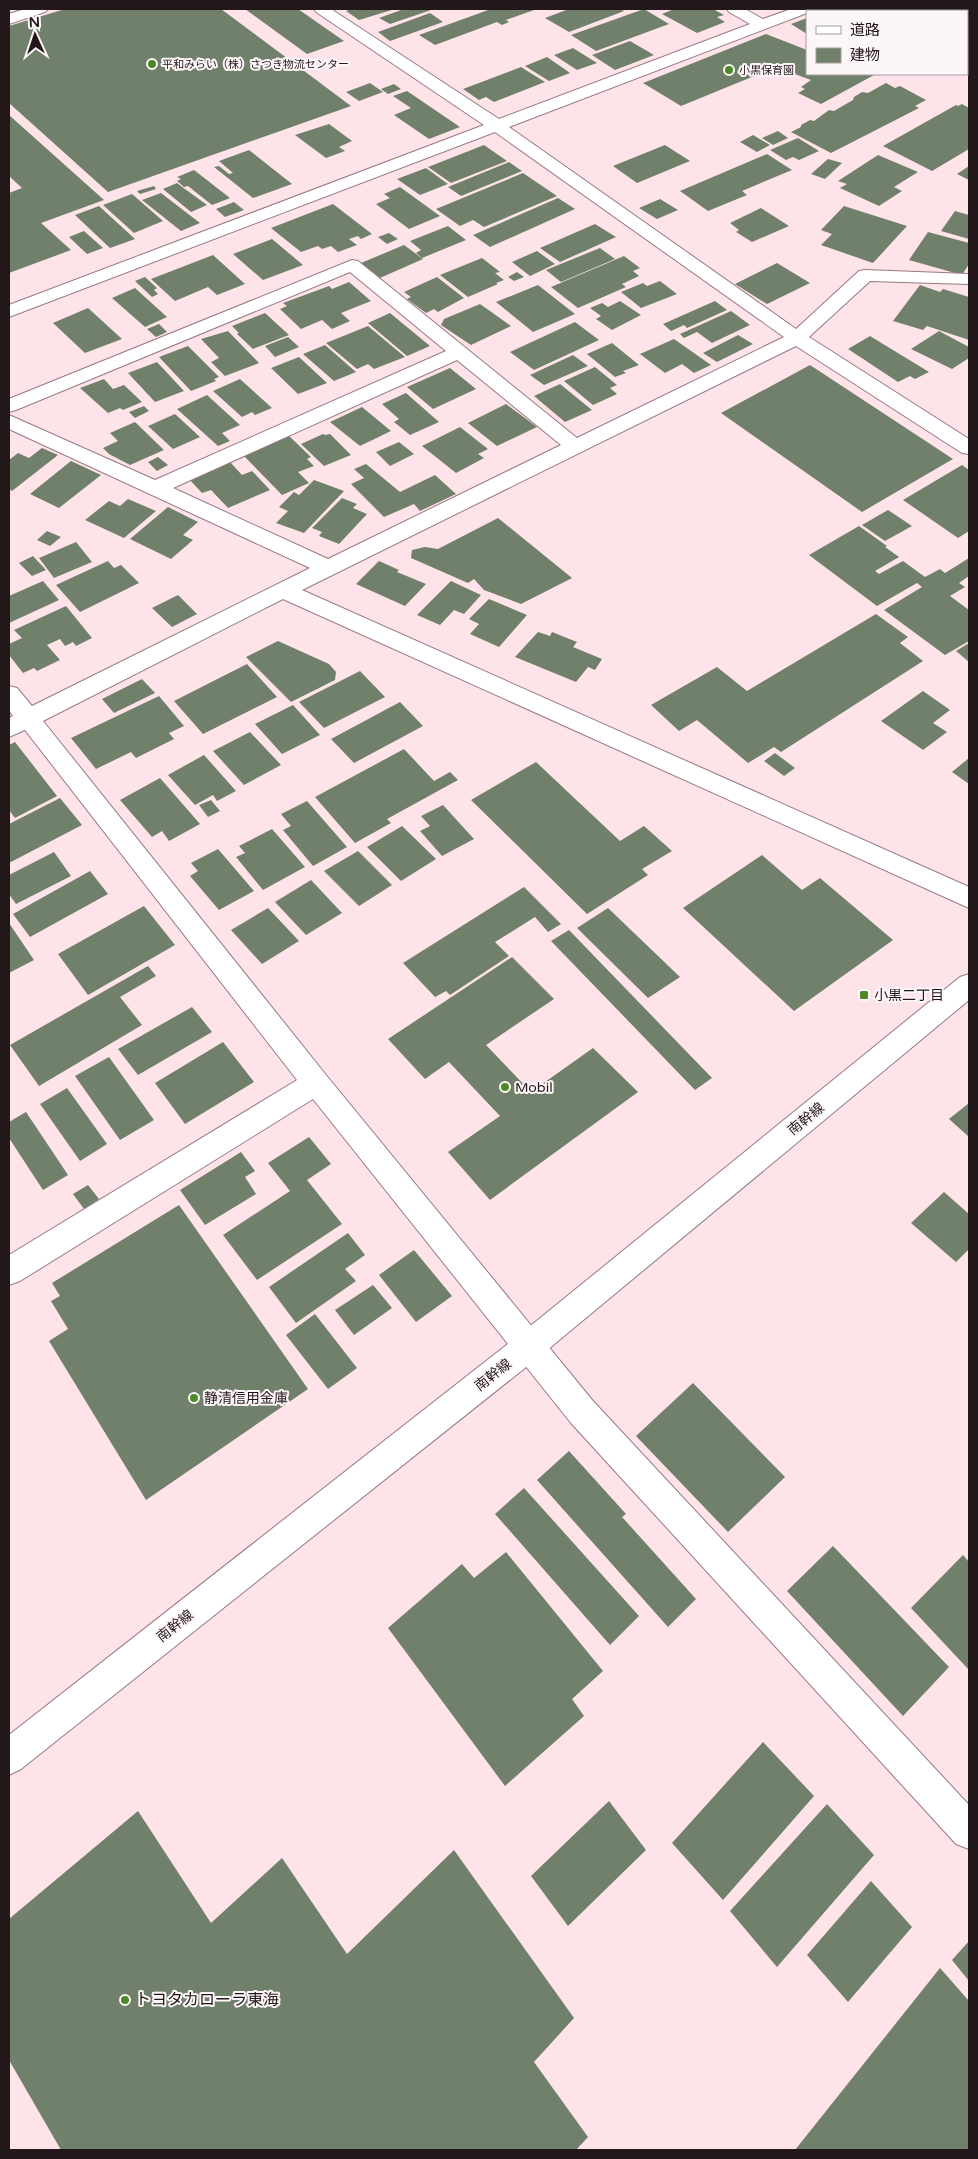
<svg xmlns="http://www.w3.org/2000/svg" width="978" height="2159" viewBox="0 0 978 2159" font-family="'Varela Round','Noto Sans JP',sans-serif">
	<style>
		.building { fill: #71806a }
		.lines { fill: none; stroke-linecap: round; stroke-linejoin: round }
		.minor-casing { stroke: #967a7f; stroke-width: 2 }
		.tertiary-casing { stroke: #967a7f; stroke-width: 2 }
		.secondary-casing { stroke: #967a7f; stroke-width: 2 }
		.minor { fill: #fff; fill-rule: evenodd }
		.tertiary { fill: #fff; fill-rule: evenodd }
		.secondary { fill: #fff; fill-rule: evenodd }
		.poi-dot { fill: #4c8927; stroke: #fdf6f8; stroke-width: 2 }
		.labels { text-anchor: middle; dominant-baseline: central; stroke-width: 4; stroke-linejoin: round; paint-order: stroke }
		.far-poi-label { font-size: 11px; fill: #221719; stroke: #fdf6f8; text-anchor: start }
		.poi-label { font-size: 14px; fill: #221719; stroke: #fdf6f8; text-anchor: start }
		.street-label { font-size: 14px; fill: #221719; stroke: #fdf6f8 }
		.near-poi-label { font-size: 16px; fill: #221719; stroke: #fdf6f8; text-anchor: start }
	</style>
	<rect width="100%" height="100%" fill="#fee3e8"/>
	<path class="building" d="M 65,9 L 221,9 L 351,106 L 108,192 L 9,103 L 9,26 Z
		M 245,9 L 298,9 L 344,41 L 307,54 Z
		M 352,9 L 395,9 L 359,20 L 346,11 Z
		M 404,9 L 406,10 L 434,9 L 390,24 L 379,18 Z
		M 491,9 L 537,9 L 506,20 L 509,22 L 502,25 L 497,22 L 435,45 L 419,35 Z
		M 569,9 L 620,9 L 624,11 L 569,32 L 545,18 Z
		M 644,9 L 669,24 L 596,51 L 571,35 Z
		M 674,9 L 713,9 L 724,15 L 717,17 L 725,22 L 697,33 L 662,14 Z
		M 430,13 L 443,22 L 390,41 L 378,32 Z
		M 807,18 L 807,34 L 791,24 Z
		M 766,34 L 807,50 L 807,74 L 874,75 L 821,104 L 798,93 L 805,89 L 801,87 L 811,80 L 776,67 L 681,106 L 643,83 Z
		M 630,41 L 654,55 L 615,70 L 592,55 Z
		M 573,48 L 597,63 L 577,70 L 554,55 Z
		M 547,57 L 563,68 L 570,73 L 549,81 L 525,66 Z
		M 521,67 L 545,82 L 494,102 L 486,97 L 479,100 L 463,89 Z
		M 370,83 L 383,92 L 359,101 L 346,92 Z
		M 886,83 L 895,88 L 900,86 L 926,100 L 915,106 L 919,108 L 831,153 L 791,132 L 801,127 L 801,125 L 810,120 L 814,121 L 829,110 L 834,111 L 853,100 L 854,97 L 862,92 L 868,93 Z
		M 394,84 L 401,89 L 388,94 L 381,89 Z
		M 407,91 L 460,127 L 429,139 L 394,115 L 411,108 L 393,96 Z
		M 962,104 L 969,108 L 969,149 L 932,171 L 883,146 L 956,105 L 958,106 Z
		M 9,115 L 104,200 L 41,223 L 71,250 L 9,273 L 9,195 L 11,194 L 9,193 L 22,188 L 9,176 Z
		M 329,124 L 352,141 L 339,147 L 345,151 L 326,158 L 295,135 Z
		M 778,131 L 788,138 L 773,145 L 762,138 Z
		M 753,135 L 770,145 L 757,152 L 740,142 Z
		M 798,138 L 819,151 L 799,160 L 793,157 L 786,160 L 770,150 Z
		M 484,145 L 507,161 L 451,183 L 428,167 Z
		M 665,145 L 690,161 L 637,183 L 613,166 Z
		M 249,150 L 292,184 L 253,198 L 214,167 L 219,166 L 229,174 L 233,173 L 219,161 Z
		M 767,154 L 792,170 L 742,191 L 747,195 L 708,211 L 680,191 Z
		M 878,155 L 918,172 L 894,187 L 902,191 L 879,206 L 840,188 L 847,184 L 838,181 Z
		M 828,159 L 842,163 L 825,179 L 811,174 Z
		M 509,162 L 522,171 L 461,196 L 448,187 Z
		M 969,166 L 969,180 L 957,174 Z
		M 426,168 L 448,184 L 420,195 L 397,179 Z
		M 194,170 L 230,198 L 212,205 L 188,186 L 184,187 L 177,181 L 181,179 L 177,177 Z
		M 523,173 L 557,196 L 484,227 L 473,220 L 460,226 L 436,209 Z
		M 177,183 L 185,189 L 207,205 L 191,212 L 163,189 Z
		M 154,186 L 156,189 L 140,194 L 137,191 Z
		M 400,187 L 440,216 L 409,229 L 376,204 L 390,198 L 384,194 Z
		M 161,193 L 200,223 L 181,231 L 142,200 Z
		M 132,194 L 163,221 L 134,233 L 103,205 Z
		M 558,198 L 575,209 L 490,247 L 473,235 Z
		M 660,199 L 678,210 L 657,219 L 639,208 Z
		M 234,202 L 244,210 L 225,217 L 216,209 Z
		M 333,204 L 372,234 L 361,239 L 358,236 L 349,239 L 357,245 L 338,252 L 331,246 L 322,249 L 318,246 L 301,252 L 271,228 Z
		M 99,206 L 135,239 L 110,248 L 75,215 Z
		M 844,206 L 907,226 L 873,263 L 821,245 L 832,234 L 821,230 Z
		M 761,208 L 789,226 L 752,242 L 736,232 L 739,230 L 730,223 Z
		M 955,211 L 969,215 L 969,239 L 941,231 Z
		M 595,224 L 616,237 L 560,262 L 540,248 Z
		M 448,226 L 466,240 L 422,258 L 416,253 L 421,250 L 410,241 Z
		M 84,231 L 103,248 L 87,254 L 69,237 Z
		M 928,232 L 969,243 L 969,264 L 962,275 L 909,260 Z
		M 389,233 L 398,239 L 387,244 L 378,237 Z
		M 272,239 L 303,265 L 263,280 L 233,254 Z
		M 404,245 L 423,259 L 380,278 L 361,263 Z
		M 600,248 L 615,259 L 561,282 L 546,270 Z
		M 537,251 L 555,264 L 530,276 L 512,262 Z
		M 213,255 L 245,284 L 217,295 L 208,287 L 175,301 L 151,279 Z
		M 624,256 L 640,268 L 633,271 L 639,276 L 622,284 L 626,287 L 578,308 L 551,287 Z
		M 482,258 L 500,272 L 495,273 L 504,280 L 496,283 L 498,284 L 468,297 L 440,275 Z
		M 777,263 L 810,283 L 767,304 L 735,284 Z
		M 517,272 L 524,277 L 514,281 L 508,277 Z
		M 145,277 L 157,288 L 154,290 L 158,294 L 152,297 L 135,281 Z
		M 437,277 L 464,298 L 438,312 L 434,309 L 426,313 L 407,299 L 411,297 L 404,292 Z
		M 660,281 L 677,294 L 641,308 L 621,292 L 643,283 L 647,286 Z
		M 349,282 L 371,301 L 341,313 L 350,321 L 332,329 L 322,320 L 301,329 L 280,309 L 287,306 L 283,303 L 329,286 L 332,289 Z
		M 538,285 L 575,314 L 533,332 L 496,302 Z
		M 920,285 L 940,292 L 943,289 L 969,297 L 969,340 L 927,326 L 923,330 L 893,321 Z
		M 135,288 L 167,317 L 145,327 L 112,298 Z
		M 620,301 L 641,315 L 612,330 L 596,319 L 601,316 L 590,308 L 602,303 L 608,307 Z
		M 715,301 L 727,310 L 687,328 L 684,325 L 671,331 L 663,324 Z
		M 480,304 L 511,326 L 471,345 L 441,325 L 444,319 Z
		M 88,308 L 122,339 L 85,353 L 53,323 Z
		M 731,311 L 750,325 L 712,343 L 697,332 L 684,338 L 680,334 Z
		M 265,313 L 289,335 L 253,349 L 237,334 L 239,333 L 232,326 Z
		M 390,313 L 430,346 L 407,356 L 368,323 Z
		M 575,322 L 599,340 L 534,370 L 510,352 Z
		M 159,324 L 167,332 L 156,337 L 147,329 Z
		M 368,326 L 405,357 L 374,369 L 368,364 L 357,369 L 326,343 Z
		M 228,331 L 259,363 L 225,376 L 211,362 L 219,358 L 201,339 Z
		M 939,331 L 969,347 L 969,358 L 952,369 L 911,349 Z
		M 738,335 L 753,344 L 717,362 L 703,353 Z
		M 870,336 L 929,372 L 915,379 L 910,376 L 898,382 L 848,349 Z
		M 288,337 L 299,347 L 275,357 L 265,346 Z
		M 674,339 L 711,365 L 694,373 L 682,364 L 665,373 L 640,354 Z
		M 612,343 L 639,365 L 623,371 L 626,373 L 615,377 L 587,354 Z
		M 325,345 L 356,372 L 334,381 L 303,354 Z
		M 188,346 L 219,377 L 214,379 L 216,381 L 191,391 L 159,357 Z
		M 573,355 L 588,366 L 544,385 L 530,375 Z
		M 299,357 L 327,383 L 298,394 L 271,368 Z
		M 157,362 L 184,391 L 155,402 L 128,373 Z
		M 810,365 L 953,459 L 862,512 L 721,413 Z
		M 595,367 L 617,385 L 610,388 L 617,394 L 593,405 L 564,381 Z
		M 450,368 L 476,389 L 433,409 L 407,387 Z
		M 104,379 L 113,389 L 124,385 L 142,402 L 123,410 L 120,408 L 108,413 L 80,388 Z
		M 240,379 L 272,408 L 255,415 L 252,412 L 242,417 L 213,391 Z
		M 560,384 L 592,410 L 565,422 L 534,396 Z
		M 406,393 L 439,422 L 410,435 L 394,422 L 399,419 L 382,404 Z
		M 207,395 L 240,425 L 222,433 L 230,441 L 218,446 L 177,409 Z
		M 506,404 L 537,427 L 497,446 L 468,423 Z
		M 144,406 L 149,411 L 135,418 L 129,412 Z
		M 362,407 L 391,431 L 360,446 L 330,422 Z
		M 175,414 L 200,437 L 173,449 L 148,426 Z
		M 135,422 L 164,450 L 130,465 L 109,454 L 103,448 L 118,441 L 110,433 Z
		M 460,427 L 488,449 L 478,454 L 484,458 L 456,473 L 422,446 Z
		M 323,434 L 325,435 L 330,434 L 351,455 L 324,466 L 301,444 Z
		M 288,435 L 311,457 L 307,459 L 314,466 L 298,472 L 309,483 L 282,495 L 243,455 Z
		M 399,442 L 414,454 L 390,466 L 376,452 Z
		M 42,448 L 58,455 L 12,491 L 9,489 L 9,460 L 18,453 L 29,458 Z
		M 158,457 L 168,465 L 157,471 L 148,462 Z
		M 71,461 L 101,475 L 59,508 L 30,494 Z
		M 230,462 L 242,475 L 252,471 L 270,490 L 228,508 L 211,490 L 202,493 L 189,479 Z
		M 366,464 L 400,492 L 435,475 L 456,494 L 420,511 L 414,504 L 384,517 L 351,484 L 364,478 L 354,469 Z
		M 962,465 L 969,470 L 969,531 L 958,538 L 903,500 Z
		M 314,480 L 344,491 L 304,533 L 276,523 L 288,511 L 279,507 L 294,492 L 299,495 Z
		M 342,498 L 357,504 L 353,508 L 367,514 L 339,544 L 319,536 L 322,532 L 312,528 Z
		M 128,499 L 156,511 L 124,538 L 85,520 L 109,501 L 120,506 Z
		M 168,507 L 198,522 L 183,535 L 193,540 L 171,559 L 130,539 Z
		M 888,510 L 912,526 L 885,541 L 862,525 Z
		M 498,518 L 572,578 L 521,604 L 484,590 L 474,579 L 468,583 L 411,558 L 412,550 L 425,547 L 438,549 Z
		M 859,526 L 887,546 L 885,547 L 899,557 L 875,571 L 879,574 L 903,561 L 925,577 L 940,569 L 945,573 L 969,558 L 969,576 L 959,583 L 965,587 L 950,596 L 969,610 L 969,641 L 945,655 L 884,610 L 922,587 L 917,583 L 877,606 L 809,555 Z
		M 47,531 L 61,537 L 50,546 L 37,540 Z
		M 76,542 L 92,562 L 54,578 L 39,558 Z
		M 33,556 L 46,570 L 32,576 L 19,563 Z
		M 108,561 L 114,568 L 121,565 L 139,583 L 80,612 L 56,585 Z
		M 379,561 L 399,570 L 397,572 L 426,584 L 405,606 L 356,584 Z
		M 43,581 L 59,600 L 9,623 L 9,596 Z
		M 451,581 L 481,595 L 464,614 L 454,610 L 440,625 L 417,615 Z
		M 178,595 L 197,614 L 172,627 L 152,608 Z
		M 489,599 L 527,615 L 499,647 L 470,634 L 479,624 L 469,619 Z
		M 66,606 L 92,638 L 76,646 L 73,642 L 65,646 L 60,639 L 47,645 L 60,660 L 37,671 L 34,668 L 23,673 L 9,655 L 9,644 L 22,638 L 14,630 Z
		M 876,614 L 908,637 L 900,643 L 923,661 L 781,752 L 774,747 L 748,763 L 697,720 L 679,731 L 651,705 L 717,667 L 747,691 Z
		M 538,632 L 550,636 L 552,632 L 577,642 L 573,647 L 602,659 L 595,670 L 588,667 L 576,682 L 515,657 Z
		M 278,641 L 329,664 L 336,672 L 335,680 L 291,702 L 246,657 Z
		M 969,643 L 969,662 L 956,651 Z
		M 247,664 L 277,697 L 203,734 L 174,701 Z
		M 360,671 L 385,697 L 324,728 L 299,702 Z
		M 142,679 L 155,693 L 114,713 L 102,699 Z
		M 923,691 L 950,710 L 933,723 L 947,732 L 923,750 L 881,721 Z
		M 159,696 L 184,726 L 169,733 L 174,739 L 136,758 L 131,752 L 96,769 L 71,738 Z
		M 400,702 L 423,726 L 354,763 L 331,739 Z
		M 293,705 L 320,735 L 282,754 L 255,724 Z
		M 250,732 L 281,765 L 244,785 L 213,751 Z
		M 15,742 L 57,796 L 15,818 L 9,810 L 9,745 Z
		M 404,749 L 434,781 L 450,772 L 458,780 L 387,819 L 391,823 L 355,843 L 315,797 Z
		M 775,753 L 795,768 L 784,776 L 764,761 Z
		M 204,755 L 236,791 L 217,801 L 213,795 L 195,805 L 168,775 Z
		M 969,758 L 969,784 L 952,772 Z
		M 536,762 L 620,841 L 644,826 L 672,851 L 642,869 L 648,875 L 587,914 L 471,800 Z
		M 160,778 L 200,824 L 169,841 L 162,831 L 152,837 L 120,800 Z
		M 60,798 L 82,825 L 9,863 L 9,824 Z
		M 211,800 L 220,811 L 208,817 L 199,805 Z
		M 307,801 L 347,847 L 313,866 L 283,830 L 291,826 L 281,814 Z
		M 443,805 L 474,839 L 442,856 L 420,831 L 430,826 L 421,816 Z
		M 402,826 L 436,859 L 401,881 L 367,847 Z
		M 272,829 L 305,867 L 263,890 L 236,857 L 245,853 L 239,846 Z
		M 218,849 L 254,891 L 219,910 L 190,876 L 198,871 L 191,863 Z
		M 358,851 L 392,885 L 359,906 L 324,871 Z
		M 54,852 L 71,876 L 16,904 L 9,894 L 9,875 Z
		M 762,855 L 802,890 L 820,878 L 893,940 L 794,1011 L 683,908 Z
		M 90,871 L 108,894 L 30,937 L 13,914 Z
		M 311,880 L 342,913 L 306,935 L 275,902 Z
		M 524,887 L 561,924 L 548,932 L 535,917 L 495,942 L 509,956 L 450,995 L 446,991 L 435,997 L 403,963 Z
		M 144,906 L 175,945 L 88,995 L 58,954 Z
		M 268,908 L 299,941 L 262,964 L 231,930 Z
		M 608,908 L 680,977 L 648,998 L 577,928 Z
		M 9,923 L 34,960 L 9,973 Z
		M 569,930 L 712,1078 L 695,1090 L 551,941 Z
		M 512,957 L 554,999 L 486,1045 L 531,1092 L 593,1048 L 638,1092 L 490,1200 L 448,1152 L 500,1116 L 449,1062 L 425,1079 L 388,1039 Z
		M 148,966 L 156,976 L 120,997 L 142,1025 L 39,1086 L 10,1045 Z
		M 192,1007 L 212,1032 L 138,1075 L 118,1049 Z
		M 223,1042 L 254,1082 L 185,1124 L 155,1083 Z
		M 109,1057 L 154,1120 L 120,1140 L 75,1076 Z
		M 67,1088 L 107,1144 L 80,1161 L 40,1104 Z
		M 969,1103 L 969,1137 L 949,1119 Z
		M 26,1112 L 68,1175 L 43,1190 L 9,1138 L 9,1122 Z
		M 309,1137 L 331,1164 L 307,1180 L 342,1224 L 257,1280 L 223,1235 L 290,1191 L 268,1163 Z
		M 241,1152 L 255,1171 L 245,1177 L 256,1194 L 205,1225 L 180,1190 Z
		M 88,1185 L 99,1199 L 84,1209 L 73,1194 Z
		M 944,1192 L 969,1214 L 969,1249 L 956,1262 L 911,1223 Z
		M 179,1205 L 308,1389 L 146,1500 L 49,1341 L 68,1329 L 51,1301 L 60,1296 L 52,1283 Z
		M 348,1233 L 365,1255 L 345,1269 L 356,1281 L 296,1323 L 269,1287 Z
		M 414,1250 L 452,1296 L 416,1322 L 379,1275 Z
		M 373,1285 L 392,1308 L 354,1335 L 335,1310 Z
		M 315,1314 L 357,1368 L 328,1389 L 286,1335 Z
		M 693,1383 L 785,1477 L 728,1532 L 636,1436 Z
		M 569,1451 L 626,1514 L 622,1517 L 696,1599 L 668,1627 L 537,1480 Z
		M 524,1488 L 639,1616 L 610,1645 L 495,1514 Z
		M 833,1546 L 949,1667 L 903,1716 L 787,1591 Z
		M 506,1552 L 603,1671 L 572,1699 L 584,1716 L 505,1786 L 388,1628 L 462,1564 L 474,1578 Z
		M 963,1555 L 969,1562 L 969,1670 L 911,1608 Z
		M 763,1742 L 814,1796 L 723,1900 L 672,1843 Z
		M 609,1801 L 646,1850 L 568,1926 L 531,1876 Z
		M 827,1804 L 874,1855 L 777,1967 L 730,1911 Z
		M 138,1811 L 211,1923 L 282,1858 L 347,1954 L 454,1850 L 574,2018 L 534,2062 L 588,2137 L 576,2150 L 61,2150 L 9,2060 L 9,1919 Z
		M 871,1881 L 912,1927 L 848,2002 L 807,1955 Z
		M 969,1941 L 969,1981 L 952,1960 Z
		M 940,1968 L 969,2001 L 969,2150 L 795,2150 Z"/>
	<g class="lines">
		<g class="minor-casing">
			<path id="minor" d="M 25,9 L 48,9 L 45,12 L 9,24 L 9,14 Z
				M 314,9 L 331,9 L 499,119 L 750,24 L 729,12 L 727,9 L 745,9 L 763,19 L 791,9 L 811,9 L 807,13 L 509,127 L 796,329 L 859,271 L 865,270 L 969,274 L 969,284 L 870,281 L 809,337 L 969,439 L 969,454 L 962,453 L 796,346 L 302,590 L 969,887 L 969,908 L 283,599 L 43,721 L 326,1075 L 593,1401 L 969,1805 L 969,1849 L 956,1844 L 571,1423 L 313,1099 L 20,1281 L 9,1285 L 9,1255 L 297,1080 L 25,730 L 9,737 L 9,718 L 13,716 L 9,710 L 9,686 L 17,688 L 32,706 L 310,568 L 9,429 L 9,415 L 155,480 L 446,351 L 350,272 L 16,410 L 9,412 L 9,399 L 352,260 L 358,261 L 577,438 L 784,337 L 495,132 L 9,317 L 9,305 L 484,125 L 316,12 ZM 457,360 L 561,445 L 328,559 L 173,488 Z"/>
		</g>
		<g class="tertiary-casing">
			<path id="tertiary" d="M 863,9 L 882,9 L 884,11 L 865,11 Z
				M 967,58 L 969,59 L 969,69 L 967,68 Z"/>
		</g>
		<g class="secondary-casing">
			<path id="secondary" d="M 969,974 L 969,1000 L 540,1356 L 21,1769 L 9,1775 L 9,1735 L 518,1336 L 960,977 Z"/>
		</g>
		<use href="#minor" class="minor"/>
		<use href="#tertiary" class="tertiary"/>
		<use href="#secondary" class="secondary"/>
	</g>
	<g class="poi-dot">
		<circle cx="152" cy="64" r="5"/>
		<circle cx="729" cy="70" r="5"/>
		<rect x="859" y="990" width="10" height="10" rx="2.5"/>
		<circle cx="505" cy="1087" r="5"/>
		<circle cx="194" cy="1398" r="5"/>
		<circle cx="125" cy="2000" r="5"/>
	</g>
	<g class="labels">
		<g class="far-poi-label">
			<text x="162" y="64">平和みらい（株）さつき物流センター</text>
			<text x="739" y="70">小黒保育園</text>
		</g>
		<g class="poi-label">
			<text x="874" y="995">小黒二丁目</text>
			<text x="515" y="1087">Mobil</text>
			<text x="204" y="1398">静清信用金庫</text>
		</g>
		<g class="street-label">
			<text transform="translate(806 1119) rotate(-39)">南幹線</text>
			<text transform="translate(493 1375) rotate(-38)">南幹線</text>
			<text transform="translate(175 1626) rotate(-38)">南幹線</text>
		</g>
		<g class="near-poi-label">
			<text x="135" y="2000">トヨタカローラ東海</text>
		</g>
	</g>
	<rect width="978" height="2159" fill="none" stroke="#221719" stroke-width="20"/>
	<rect x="806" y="10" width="162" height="65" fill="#fdf6f8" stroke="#a59d9f"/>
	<rect x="816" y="26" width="25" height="8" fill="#ffffff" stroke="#a59d9f"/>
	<text x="850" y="35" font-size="15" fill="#221719">道路</text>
	<rect x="816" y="48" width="25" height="15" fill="#71806a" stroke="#a59d9f"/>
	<text x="850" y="60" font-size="15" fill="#221719">建物</text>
	<g transform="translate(35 35) rotate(357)" stroke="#fdf6f8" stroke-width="4" paint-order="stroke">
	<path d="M0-4L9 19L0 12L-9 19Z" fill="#221719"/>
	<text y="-8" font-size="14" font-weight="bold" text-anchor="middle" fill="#221719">N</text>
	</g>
</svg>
